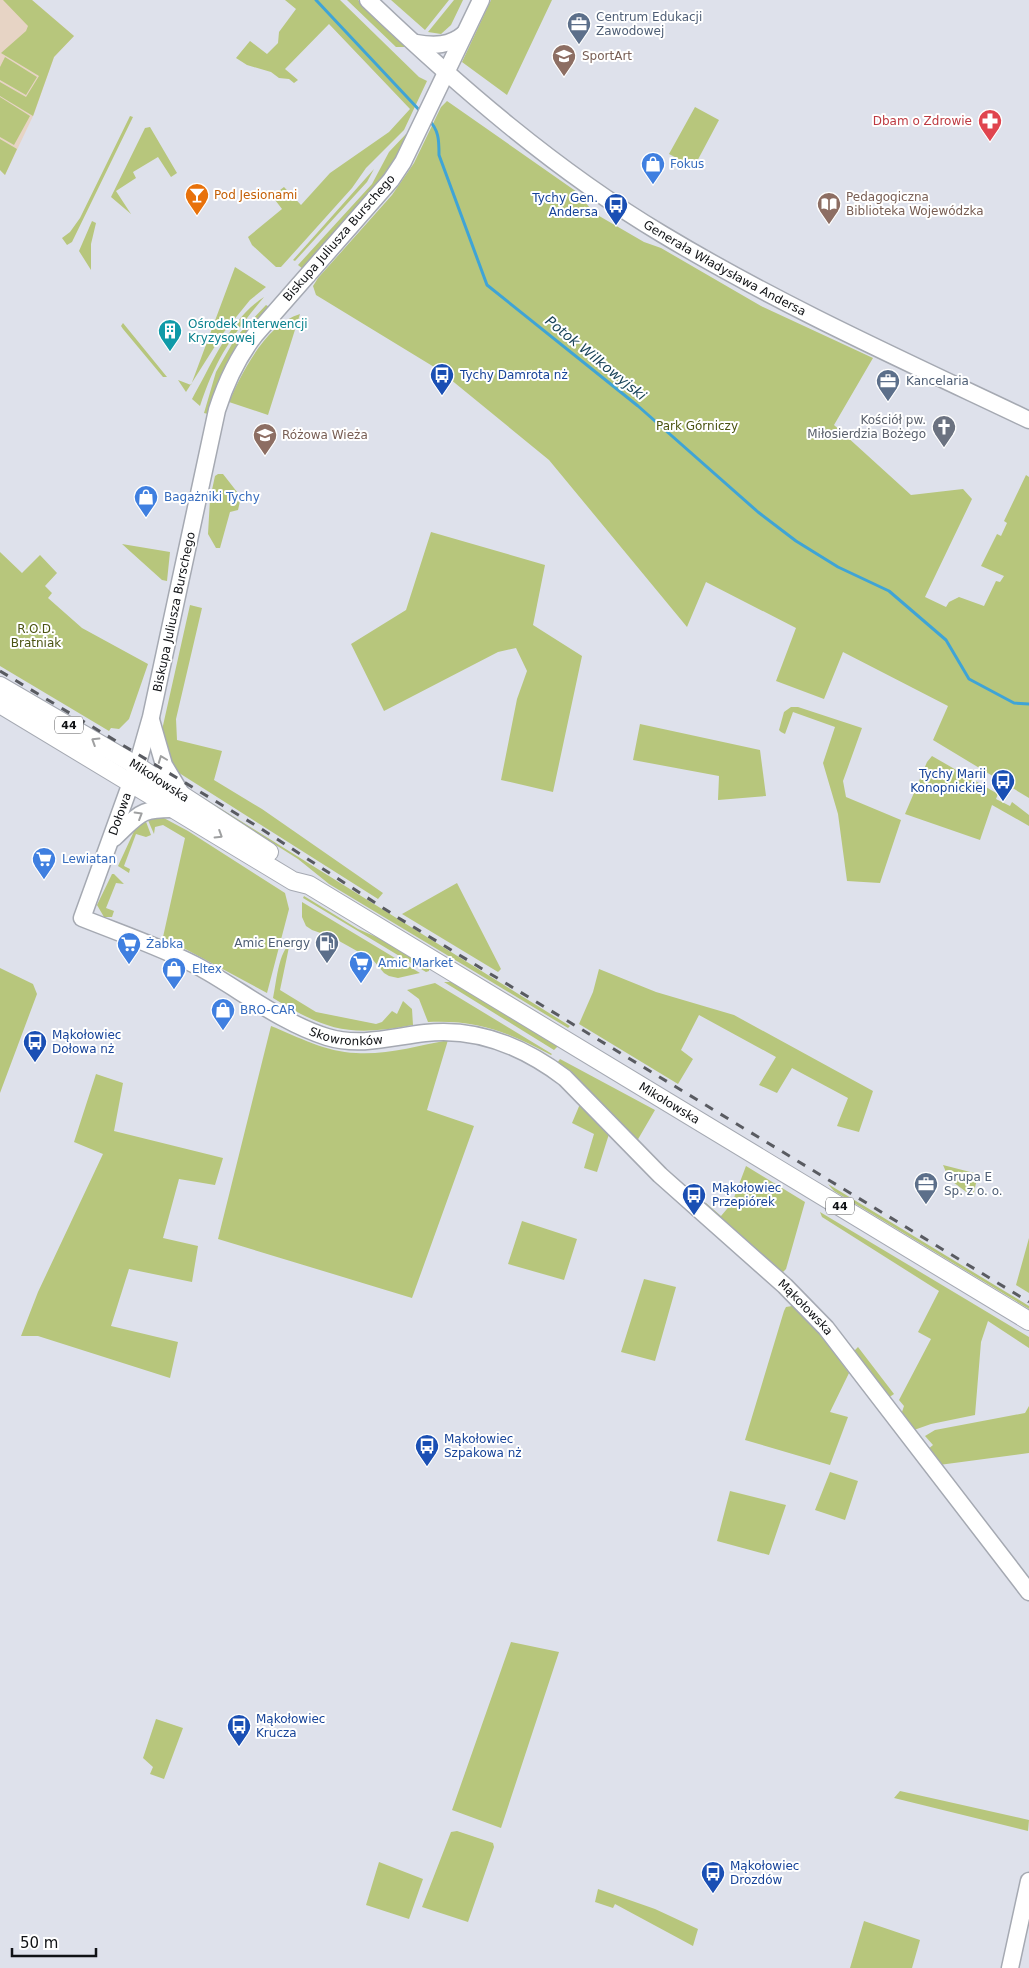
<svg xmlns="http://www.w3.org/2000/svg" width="1029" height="1968" viewBox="0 0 1029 1968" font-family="'DejaVu Sans',sans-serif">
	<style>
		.education { fill: #e7d4c5 }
		.green { fill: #b7c67c }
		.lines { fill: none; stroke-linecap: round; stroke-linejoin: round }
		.stream { stroke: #3fa4d6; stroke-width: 3 }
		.secondary-casing { stroke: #a5a9b2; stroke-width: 19 }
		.primary-casing { stroke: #a5a9b2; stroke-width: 20 }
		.secondary { stroke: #fff; stroke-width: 16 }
		.primary { stroke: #fff; stroke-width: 18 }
		.rail { stroke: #595b61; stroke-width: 3; stroke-dasharray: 9 9; stroke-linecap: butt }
		.oneway { stroke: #9fa0a1 }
		.labels { text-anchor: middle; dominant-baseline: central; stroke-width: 4; stroke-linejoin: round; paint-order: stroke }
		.shield { fill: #fff; stroke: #58595b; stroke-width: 1 }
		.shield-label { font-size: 11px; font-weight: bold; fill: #101215 }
		.service-label { font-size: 12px; fill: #4e5e75; stroke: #fff; text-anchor: start }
		.education-label { font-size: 12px; fill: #785e54; stroke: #fff; text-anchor: start }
		.health-label { font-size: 12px; fill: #be3a42; stroke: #fff; text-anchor: end }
		.shop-label { font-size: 12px; fill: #366cbe; stroke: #fff; text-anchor: start }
		.food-label { font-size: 12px; fill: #c56008; stroke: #fff; text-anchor: start }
		.transit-label { font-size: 12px; fill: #164399; stroke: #fff; text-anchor: start }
		.street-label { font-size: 12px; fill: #101215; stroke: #fff }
		.culture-label { font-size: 12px; fill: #0d838f; stroke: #fff; text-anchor: start }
		.worship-label { font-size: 12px; fill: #5b616d; stroke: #fff; text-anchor: end }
		.park-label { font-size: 12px; fill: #4b5412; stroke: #fff }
		.water-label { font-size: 14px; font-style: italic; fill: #1b455a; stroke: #fff }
	</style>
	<rect width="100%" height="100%" fill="#dee1eb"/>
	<path class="education" d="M 0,0 L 32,0 L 74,36 L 54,57 L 34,114 L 5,175 L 0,170 Z"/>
	<path class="green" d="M 3,0 L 32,0 L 74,36 L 54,57 L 33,116 L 0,96 L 0,82 L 26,97 L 39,76 L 1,53 L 26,31 L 28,26 Z
		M 285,0 L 340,0 L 419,77 L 427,81 L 404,130 L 366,168 L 352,188 L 281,267 L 276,267 L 252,245 L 248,237 L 282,209 L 272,196 L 284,187 L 301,205 L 330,173 L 389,132 L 410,109 L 329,24 L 285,69 L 298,80 L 294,83 L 289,79 L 279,78 L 271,72 L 247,65 L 236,58 L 250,41 L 267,54 L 278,43 L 279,32 L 296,9 Z
		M 347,0 L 358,0 L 407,47 L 396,47 Z
		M 391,0 L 449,0 L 425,30 Z
		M 454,0 L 463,0 L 451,25 L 441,34 L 428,32 Z
		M 491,0 L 552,0 L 507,95 L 462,62 Z
		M 5,57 L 37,77 L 26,95 L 0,80 L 0,67 Z
		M 0,97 L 30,116 L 14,145 L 0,137 Z
		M 447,101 L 577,192 L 594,213 L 644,242 L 661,248 L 761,306 L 873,358 L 834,425 L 911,495 L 963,489 L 972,499 L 925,597 L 946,607 L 949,602 L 959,597 L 984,606 L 996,581 L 1000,582 L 1004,576 L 981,566 L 997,534 L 1001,536 L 1007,523 L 1004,521 L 1026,475 L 1029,477 L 1029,798 L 933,740 L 948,706 L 843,652 L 824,699 L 776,681 L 796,628 L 706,582 L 687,627 L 549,460 L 439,370 L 316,295 L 313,286 L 318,278 L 392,195 L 414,163 L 441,107 Z
		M 695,107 L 719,120 L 694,167 L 669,154 Z
		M 130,116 L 133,117 L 72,242 L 67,245 L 62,238 L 70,232 L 80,218 Z
		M 150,127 L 177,173 L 171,177 L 158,157 L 133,172 L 136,178 L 116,191 L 131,214 L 111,197 L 145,128 Z
		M 406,134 L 408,135 L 393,167 L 303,269 L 298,265 L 372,184 L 389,152 Z
		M 0,139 L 17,149 L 5,175 L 0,170 Z
		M 374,169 L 367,182 L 295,261 L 293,260 Z
		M 92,221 L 96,223 L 91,244 L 91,270 L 79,251 Z
		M 235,267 L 266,287 L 250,300 L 224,332 L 186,392 L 178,380 L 191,385 Z
		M 264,297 C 232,336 216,358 200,406 L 192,399 C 212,364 230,319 264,297 Z
		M 266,305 L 271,308 L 208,414 L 204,413 L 216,372 L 236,337 Z
		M 300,314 L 268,415 L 229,402 C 242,372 266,324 300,314 Z
		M 123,323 L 167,377 L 163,377 L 123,329 L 121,326 Z
		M 218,474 L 223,474 L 241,497 L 238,510 L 230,512 L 220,548 L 216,548 L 208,534 L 210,499 L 215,476 Z
		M 431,532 L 545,565 L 533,625 L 582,656 L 553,792 L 501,780 L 517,699 L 527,671 L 516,648 L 498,652 L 384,711 L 351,644 L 406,610 Z
		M 122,544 L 170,552 L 167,581 L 162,580 Z
		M 0,552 L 22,573 L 40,555 L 57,573 L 45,586 L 52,593 L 48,598 L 82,628 L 148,664 L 129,719 L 119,729 L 111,728 L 109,731 L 0,666 Z
		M 190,605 L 202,608 L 176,719 L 177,740 L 222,751 L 214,780 L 262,809 L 383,893 L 378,899 L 176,771 L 170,761 L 162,730 Z
		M 791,707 L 798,707 L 862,728 L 843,781 L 846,797 L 901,820 L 880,883 L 847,881 L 838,814 L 823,763 L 835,727 L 793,712 L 785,734 L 781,732 L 779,730 L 784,712 Z
		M 640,724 L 760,750 L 766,796 L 718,800 L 719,776 L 633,760 Z
		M 932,756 L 998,794 L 996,799 L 1010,806 L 1012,802 L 1029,815 L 1029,826 L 992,805 L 980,840 L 905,814 L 927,762 Z
		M 191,790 L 570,1026 L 568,1028 L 329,884 L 298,859 L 193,793 Z
		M 162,817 L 188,831 L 285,893 L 289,909 L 267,993 L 163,937 L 185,838 L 163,825 L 155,827 L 154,834 L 147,818 Z
		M 145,819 L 151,835 L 146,837 L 136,834 L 124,866 L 130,869 L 129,873 L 118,866 L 136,827 Z
		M 112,874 L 114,874 L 124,884 L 116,883 L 106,908 L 114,911 L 112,917 L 104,917 L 97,905 Z
		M 457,883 L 501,969 L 498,972 L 402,914 Z
		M 304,896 L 358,929 L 397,946 L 429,967 L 429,971 L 426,972 L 303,898 Z
		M 302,902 L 420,973 L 398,978 L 389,976 L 384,973 L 373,960 L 332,937 L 312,930 L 306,926 L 302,917 Z
		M 297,939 L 297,944 L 293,943 L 289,947 L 280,990 L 316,1012 L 376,1024 L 382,1022 L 392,1011 L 397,1014 L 403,1001 L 412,1009 L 413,1025 C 350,1037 327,1031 273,998 C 277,981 278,945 297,939 Z
		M 0,968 L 33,984 L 37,994 L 0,1093 Z
		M 599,969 L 656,992 L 734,1015 L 873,1091 L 859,1132 L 837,1126 L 848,1098 L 792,1068 L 777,1093 L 759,1085 L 776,1057 L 699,1015 L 681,1050 L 693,1059 L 678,1084 L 579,1024 L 593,992 Z
		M 444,982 L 452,982 L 559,1045 L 554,1050 Z
		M 435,983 L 552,1054 L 551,1055 C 507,1032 480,1020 428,1022 L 419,999 L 407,990 Z
		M 271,1026 C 298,1037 326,1052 356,1053 C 386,1055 418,1046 448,1040 L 427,1110 L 474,1126 L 412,1298 L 218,1239 Z
		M 560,1059 L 655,1110 L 637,1141 L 582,1084 L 557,1063 Z
		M 96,1074 L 123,1083 L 114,1131 L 223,1158 L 215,1185 L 179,1179 L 163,1238 L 198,1246 L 192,1282 L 129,1269 L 111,1326 L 178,1342 L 170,1378 L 38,1336 L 21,1336 L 38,1292 L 103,1154 L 74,1142 Z
		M 580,1104 L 609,1134 L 597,1172 L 584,1168 L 594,1134 L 572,1123 Z
		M 943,1165 L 978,1174 L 973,1197 L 949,1179 Z
		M 746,1166 L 805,1202 L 786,1269 L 781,1274 L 705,1207 L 706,1203 L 721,1216 L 732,1203 Z
		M 828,1184 L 1029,1306 L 1029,1309 L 834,1191 Z
		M 820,1212 L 1029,1337 L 1029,1348 L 988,1321 L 981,1342 L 975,1415 L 931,1424 L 914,1430 L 901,1415 L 904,1406 L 899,1400 L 931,1339 L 918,1332 L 939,1291 L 822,1217 Z
		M 522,1221 L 577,1239 L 564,1280 L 508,1264 Z
		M 1029,1238 L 1029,1293 L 1016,1285 Z
		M 644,1279 L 676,1287 L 655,1361 L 621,1352 Z
		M 792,1306 L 812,1323 L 849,1373 L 830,1412 L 848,1417 L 830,1465 L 745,1440 L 784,1311 L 786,1307 Z
		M 858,1347 L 894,1394 L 888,1398 L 869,1373 L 871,1371 L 866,1366 L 864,1367 L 853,1352 Z
		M 1029,1406 L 1029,1453 L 939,1465 L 927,1450 L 933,1445 L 925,1436 L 935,1430 L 1025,1413 Z
		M 830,1472 L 858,1481 L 845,1520 L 815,1510 Z
		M 730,1491 L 786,1505 L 769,1555 L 717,1541 Z
		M 511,1642 L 559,1652 L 501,1828 L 452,1810 Z
		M 156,1719 L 183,1728 L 164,1779 L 150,1774 L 153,1767 L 143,1758 Z
		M 900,1791 L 1029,1820 L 1028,1831 L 894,1798 Z
		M 457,1831 L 493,1843 L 494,1847 L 468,1922 L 422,1907 L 451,1832 Z
		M 379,1862 L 423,1879 L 409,1919 L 366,1905 Z
		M 598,1889 L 655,1909 L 698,1929 L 693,1946 L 615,1904 L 613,1908 L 595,1902 Z
		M 864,1921 L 920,1940 L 912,1968 L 850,1968 Z"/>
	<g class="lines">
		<path class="stream" d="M 316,0 L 422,113
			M 428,119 C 439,130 439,140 439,155 L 487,285 L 638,406 L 758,512 L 796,541 L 838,567 L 889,591 L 946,640 L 969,679 L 1014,703 L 1029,704"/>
		<g class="secondary-casing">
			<g id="secondary">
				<path id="s1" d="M 368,0 C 458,86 555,170 662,234 C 780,305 905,361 1029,420"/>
				<path id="s2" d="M 481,0 L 403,162 L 391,180 L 255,335 C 237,358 226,382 217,410 L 151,717 L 137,766 L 82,918 C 122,934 164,948 201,968 C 242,991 282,1023 327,1037 C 360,1047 392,1037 425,1033 C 476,1027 524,1047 565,1078 L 660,1175 L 785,1286 L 826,1328 L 1029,1592"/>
				<path d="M 416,43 C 434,46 450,46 464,34"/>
				<path d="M 151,720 L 164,765 L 182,795"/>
				<path d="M 114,838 C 140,814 139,808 177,809"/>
				<path d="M 1010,1968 L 1029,1881"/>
			</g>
		</g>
		<g class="primary-casing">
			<g id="primary">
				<path id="s3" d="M 0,686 L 137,766 L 269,852"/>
				<path id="s4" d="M 0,704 L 293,881 L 309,885 L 1029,1321"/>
			</g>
		</g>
		<use href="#secondary" class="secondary"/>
		<use href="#primary" class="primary"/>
		<path class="rail" d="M 0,671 L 260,828 L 397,917 L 1029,1302"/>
	</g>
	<defs><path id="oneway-chevron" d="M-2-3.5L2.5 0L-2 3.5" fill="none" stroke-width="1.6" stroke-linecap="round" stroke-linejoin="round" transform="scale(1.25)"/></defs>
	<g class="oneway">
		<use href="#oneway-chevron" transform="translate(95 741) rotate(-148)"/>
		<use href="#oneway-chevron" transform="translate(162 759) rotate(-111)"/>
		<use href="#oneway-chevron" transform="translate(139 815) rotate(-31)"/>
		<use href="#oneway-chevron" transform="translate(219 835) rotate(32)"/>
	</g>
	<defs>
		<g id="office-pin" transform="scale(1.25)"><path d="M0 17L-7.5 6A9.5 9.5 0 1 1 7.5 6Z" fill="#5c6f8a" stroke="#fff"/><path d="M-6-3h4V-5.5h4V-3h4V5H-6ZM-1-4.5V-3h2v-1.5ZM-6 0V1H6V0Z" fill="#fff"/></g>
		<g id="school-pin" transform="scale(1.25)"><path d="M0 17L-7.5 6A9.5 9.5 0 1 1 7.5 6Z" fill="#8d6e63" stroke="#fff"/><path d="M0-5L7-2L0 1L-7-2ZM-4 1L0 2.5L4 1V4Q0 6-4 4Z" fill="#fff"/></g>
		<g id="pharmacy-pin" transform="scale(1.25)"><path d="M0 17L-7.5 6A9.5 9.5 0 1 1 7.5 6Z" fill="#e0444e" stroke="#fff"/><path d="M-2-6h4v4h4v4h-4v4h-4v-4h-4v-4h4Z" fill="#fff"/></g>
		<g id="shop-pin" transform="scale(1.25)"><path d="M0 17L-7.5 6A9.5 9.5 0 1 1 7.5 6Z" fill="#3f7fe0" stroke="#fff"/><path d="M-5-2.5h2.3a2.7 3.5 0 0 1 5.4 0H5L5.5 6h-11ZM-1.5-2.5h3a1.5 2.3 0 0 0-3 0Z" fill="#fff"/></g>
		<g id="bar-pin" transform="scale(1.25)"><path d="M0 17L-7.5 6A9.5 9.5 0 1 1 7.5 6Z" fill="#e8710a" stroke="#fff"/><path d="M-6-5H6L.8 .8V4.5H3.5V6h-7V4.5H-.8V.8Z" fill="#fff"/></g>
		<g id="library-pin" transform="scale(1.25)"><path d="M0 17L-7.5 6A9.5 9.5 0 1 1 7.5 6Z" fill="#8d6e63" stroke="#fff"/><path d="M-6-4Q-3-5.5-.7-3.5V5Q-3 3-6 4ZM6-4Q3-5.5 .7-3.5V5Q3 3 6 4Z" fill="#fff"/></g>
		<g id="bus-pin" transform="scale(1.25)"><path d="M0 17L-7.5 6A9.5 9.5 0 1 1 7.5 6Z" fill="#1a4fb4" stroke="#fff"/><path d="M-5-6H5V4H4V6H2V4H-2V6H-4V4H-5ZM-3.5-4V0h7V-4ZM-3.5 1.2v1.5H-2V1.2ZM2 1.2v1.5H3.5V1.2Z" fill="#fff"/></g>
		<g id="building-pin" transform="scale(1.25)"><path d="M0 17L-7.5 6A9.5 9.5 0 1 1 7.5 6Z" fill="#0f9aa8" stroke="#fff"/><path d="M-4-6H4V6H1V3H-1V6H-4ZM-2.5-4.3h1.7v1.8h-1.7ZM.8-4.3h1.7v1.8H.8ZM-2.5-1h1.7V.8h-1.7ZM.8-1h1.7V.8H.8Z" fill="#fff"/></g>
		<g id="church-pin" transform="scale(1.25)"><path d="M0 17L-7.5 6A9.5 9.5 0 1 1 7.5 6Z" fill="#6b7280" stroke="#fff"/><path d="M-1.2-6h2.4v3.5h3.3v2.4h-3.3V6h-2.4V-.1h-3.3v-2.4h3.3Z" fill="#fff"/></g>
		<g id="supermarket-pin" transform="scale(1.25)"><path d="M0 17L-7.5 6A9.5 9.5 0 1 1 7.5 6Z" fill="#3f7fe0" stroke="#fff"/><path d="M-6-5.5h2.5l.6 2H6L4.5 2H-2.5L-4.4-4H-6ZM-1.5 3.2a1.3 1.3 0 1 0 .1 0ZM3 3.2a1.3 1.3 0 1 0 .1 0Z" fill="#fff"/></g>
		<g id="fuel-pin" transform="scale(1.25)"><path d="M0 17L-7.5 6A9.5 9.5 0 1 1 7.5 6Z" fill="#5c6f8a" stroke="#fff"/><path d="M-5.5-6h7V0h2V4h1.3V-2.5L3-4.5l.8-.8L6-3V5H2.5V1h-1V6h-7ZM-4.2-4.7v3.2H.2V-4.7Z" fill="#fff"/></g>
	</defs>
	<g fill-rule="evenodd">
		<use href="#office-pin" x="579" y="24"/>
		<use href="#school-pin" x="564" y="56"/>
		<use href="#pharmacy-pin" x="990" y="121"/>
		<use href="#shop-pin" x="653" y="164"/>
		<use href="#bar-pin" x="197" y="195"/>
		<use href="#library-pin" x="829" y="204"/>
		<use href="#bus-pin" x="616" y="205"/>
		<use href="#building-pin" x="170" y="331"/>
		<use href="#bus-pin" x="442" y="375"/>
		<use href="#office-pin" x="888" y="381"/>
		<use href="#church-pin" x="944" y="427"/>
		<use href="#school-pin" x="265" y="435"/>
		<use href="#shop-pin" x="146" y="497"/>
		<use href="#bus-pin" x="1003" y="781"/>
		<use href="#supermarket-pin" x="44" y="859"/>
		<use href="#fuel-pin" x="327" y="943"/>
		<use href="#supermarket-pin" x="129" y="944"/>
		<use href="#supermarket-pin" x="361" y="963"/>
		<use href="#shop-pin" x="174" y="969"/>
		<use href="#shop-pin" x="223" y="1010"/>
		<use href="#bus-pin" x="35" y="1042"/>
		<use href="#office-pin" x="926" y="1184"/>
		<use href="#bus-pin" x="694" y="1195"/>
		<use href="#bus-pin" x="427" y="1446"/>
		<use href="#bus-pin" x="239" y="1726"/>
		<use href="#bus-pin" x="713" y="1873"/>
	</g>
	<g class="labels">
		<g class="shield">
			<rect x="55" y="716.5" width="28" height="17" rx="4"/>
			<rect x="826" y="1197.5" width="28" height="17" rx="4"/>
		</g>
		<g class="shield-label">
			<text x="69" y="725">44</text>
			<text x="840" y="1206">44</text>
		</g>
		<g class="service-label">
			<text x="596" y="17">Centrum Edukacji<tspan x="596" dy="14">Zawodowej</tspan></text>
			<text x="906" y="381">Kancelaria</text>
			<text x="310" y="943" text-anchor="end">Amic Energy</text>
			<text x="944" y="1177">Grupa E<tspan x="944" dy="14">Sp. z o. o.</tspan></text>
		</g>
		<g class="education-label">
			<text x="582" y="56">SportArt</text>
			<text x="846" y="197">Pedagogiczna<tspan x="846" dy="14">Biblioteka Wojewódzka</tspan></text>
			<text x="282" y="435">Różowa Wieża</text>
		</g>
		<g class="health-label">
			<text x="972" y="121">Dbam o Zdrowie</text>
		</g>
		<g class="shop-label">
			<text x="670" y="164">Fokus</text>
			<text x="164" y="497">Bagażniki Tychy</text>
			<text x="62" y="859">Lewiatan</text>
			<text x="146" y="944">Żabka</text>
			<text x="378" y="963">Amic Market</text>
			<text x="192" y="969">Eltex</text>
			<text x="240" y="1010">BRO-CAR</text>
		</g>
		<g class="food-label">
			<text x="214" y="195">Pod Jesionami</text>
		</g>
		<g class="transit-label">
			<text x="598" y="198" text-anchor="end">Tychy Gen.<tspan x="598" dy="14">Andersa</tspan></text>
			<text x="460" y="375">Tychy Damrota nż</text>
			<text x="986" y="774" text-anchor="end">Tychy Marii<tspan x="986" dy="14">Konopnickiej</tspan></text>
			<text x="52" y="1035">Mąkołowiec<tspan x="52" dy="14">Dołowa nż</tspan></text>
			<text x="712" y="1188">Mąkołowiec<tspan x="712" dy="14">Przepiórek</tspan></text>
			<text x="444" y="1439">Mąkołowiec<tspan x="444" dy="14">Szpakowa nż</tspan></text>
			<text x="256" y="1719">Mąkołowiec<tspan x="256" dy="14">Krucza</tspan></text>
			<text x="730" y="1866">Mąkołowiec<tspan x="730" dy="14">Drozdów</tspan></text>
		</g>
		<g class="street-label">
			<text transform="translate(339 238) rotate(-49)">Biskupa Juliusza Burschego</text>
			<text stroke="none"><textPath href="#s1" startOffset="448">Generała Władysława Andersa</textPath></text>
			<text transform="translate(174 612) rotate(-78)">Biskupa Juliusza Burschego</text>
			<text stroke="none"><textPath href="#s3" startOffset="185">Mikołowska</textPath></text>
			<text transform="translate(120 814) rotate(-70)">Dołowa</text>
			<text stroke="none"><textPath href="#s2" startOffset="1311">Skowronków</textPath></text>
			<text stroke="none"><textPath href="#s4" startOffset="780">Mikołowska</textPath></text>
			<text stroke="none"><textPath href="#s2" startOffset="1874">Mąkołowska</textPath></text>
		</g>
		<g class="culture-label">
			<text x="188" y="324">Ośrodek Interwencji<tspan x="188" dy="14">Kryzysowej</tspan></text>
		</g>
		<g class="worship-label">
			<text x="926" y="420">Kościół pw.<tspan x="926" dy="14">Miłosierdzia Bożego</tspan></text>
		</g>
		<g class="park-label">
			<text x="697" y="426">Park Górniczy</text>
			<text x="36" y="629">R.O.D.<tspan x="36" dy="14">Bratniak</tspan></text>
		</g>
		<g class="water-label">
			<text transform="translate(596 358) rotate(39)">Potok Wilkowyjski</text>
		</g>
	</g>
	<path d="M12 1948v8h84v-8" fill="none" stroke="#101215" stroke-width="2.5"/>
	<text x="20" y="1948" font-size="15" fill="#101215" stroke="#ffffff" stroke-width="4" paint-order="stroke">50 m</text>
</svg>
